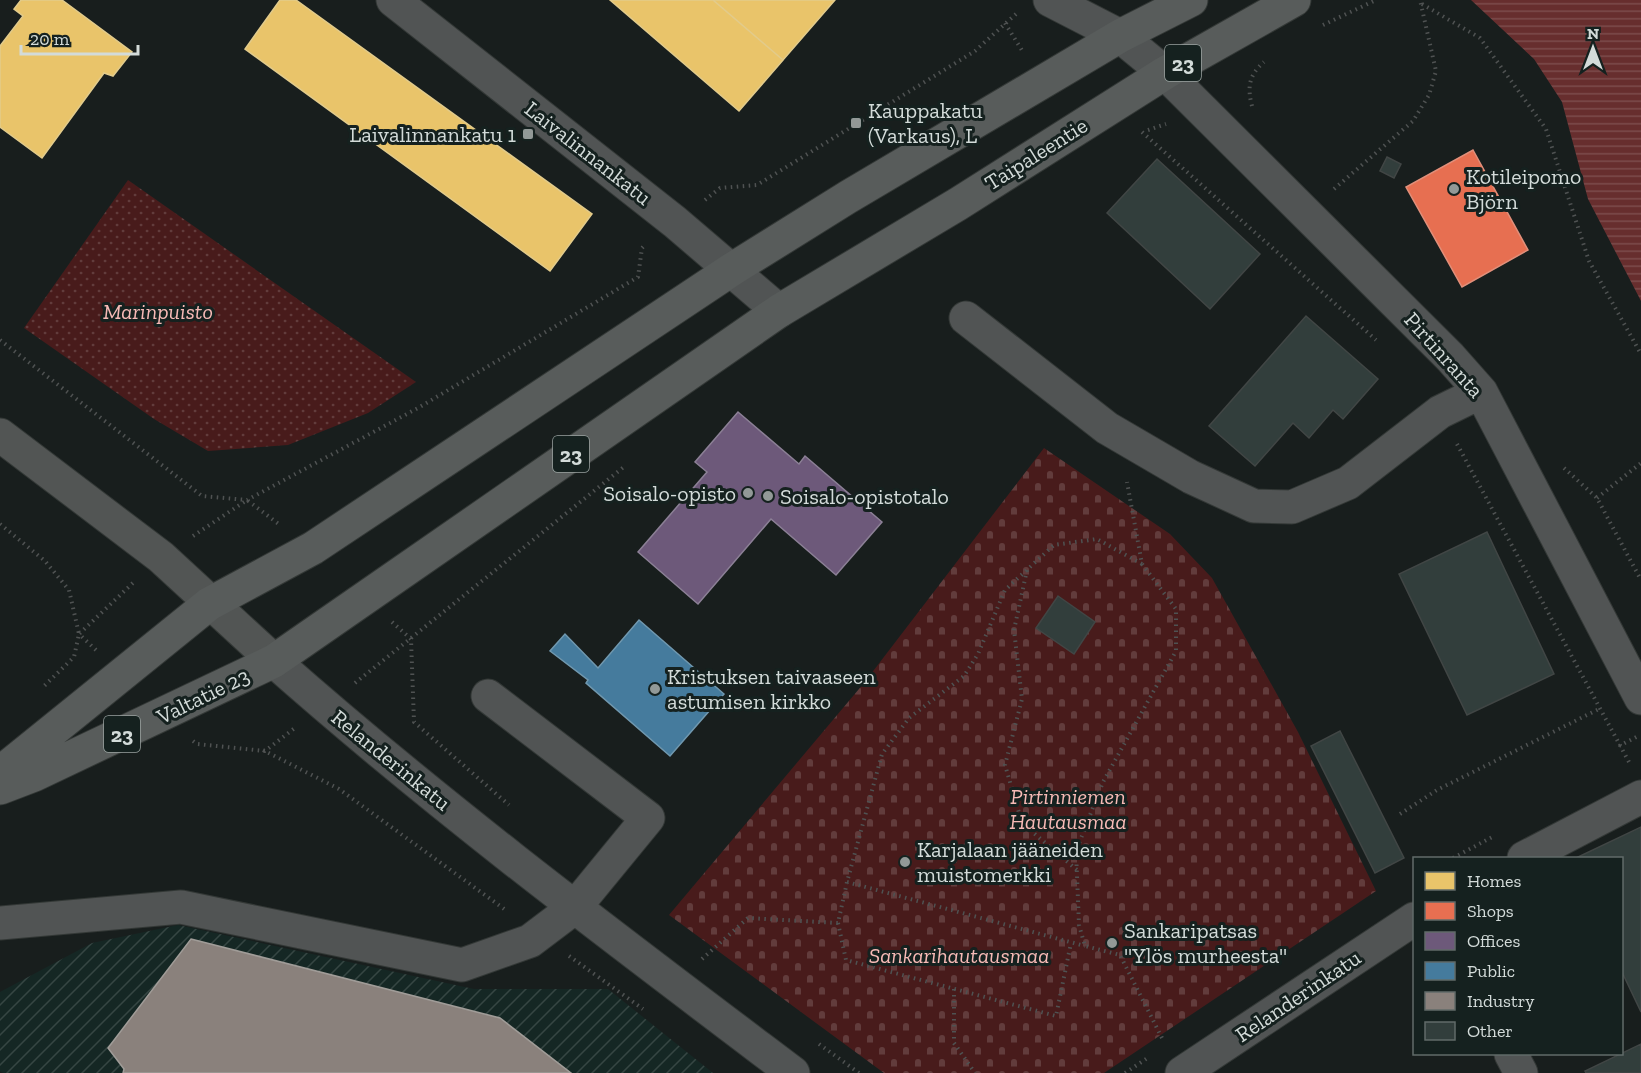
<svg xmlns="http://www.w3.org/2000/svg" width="1641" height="1073" viewBox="0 0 1641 1073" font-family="'Zilla Slab',serif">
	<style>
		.industrial { fill: url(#industrial-furrows) }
		.cemetery { fill: url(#cemetery-stones) }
		.park { fill: url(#park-dots) }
		.water { fill: url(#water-rules) }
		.homes { fill: #e9c46a; stroke: #e2cb8b; stroke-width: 1.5 }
		.shops { fill: #e76f51; stroke: #e18f7a; stroke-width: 1.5 }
		.offices { fill: #6d597a; stroke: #8c8096; stroke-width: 1.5 }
		.public { fill: #457b9d; stroke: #7098af; stroke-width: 1.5 }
		.industry { fill: #8a817c; stroke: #a09c98; stroke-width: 1.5 }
		.building { fill: #323e3c; stroke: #414645; stroke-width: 1.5 }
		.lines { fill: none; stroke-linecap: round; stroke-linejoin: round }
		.minor-casing { stroke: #333836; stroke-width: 35 }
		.major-casing { stroke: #333836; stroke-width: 35 }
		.highway-casing { stroke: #333836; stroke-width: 35 }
		.path { stroke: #4f5252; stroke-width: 4; stroke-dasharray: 1.5 4.5; stroke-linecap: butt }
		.minor { stroke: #515454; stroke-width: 33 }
		.major { stroke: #525554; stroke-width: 33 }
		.highway { stroke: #585c5b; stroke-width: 33 }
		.poi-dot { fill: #929997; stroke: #15211f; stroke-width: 2 }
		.labels { text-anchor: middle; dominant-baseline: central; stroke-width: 6; stroke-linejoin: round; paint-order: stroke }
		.shield { fill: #15211f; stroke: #9aa3a1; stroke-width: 1.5 }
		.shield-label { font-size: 21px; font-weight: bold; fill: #d3dbd9 }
		.poi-label { font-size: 22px; fill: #d3dbd9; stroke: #15211f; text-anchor: start }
		.street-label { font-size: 22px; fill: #d3dbd9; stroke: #15211f }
		.park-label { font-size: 22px; font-style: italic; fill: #f7bab6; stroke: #15211f }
	</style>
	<defs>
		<pattern id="industrial-furrows" width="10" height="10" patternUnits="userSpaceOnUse" patternTransform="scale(1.5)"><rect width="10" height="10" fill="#152724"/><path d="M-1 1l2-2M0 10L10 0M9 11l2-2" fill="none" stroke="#364643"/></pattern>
		<pattern id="cemetery-stones" width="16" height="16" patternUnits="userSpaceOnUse" patternTransform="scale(1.5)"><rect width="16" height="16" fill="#481b1b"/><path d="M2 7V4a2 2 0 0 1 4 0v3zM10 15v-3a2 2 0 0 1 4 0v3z" fill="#623c3c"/></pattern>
		<pattern id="park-dots" width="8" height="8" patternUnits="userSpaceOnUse" patternTransform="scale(1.5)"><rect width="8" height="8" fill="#481b1b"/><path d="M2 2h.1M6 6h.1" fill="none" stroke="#623c3c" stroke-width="1.8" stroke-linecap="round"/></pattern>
		<pattern id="water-rules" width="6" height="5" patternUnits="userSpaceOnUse" patternTransform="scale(1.5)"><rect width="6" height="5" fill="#672e2e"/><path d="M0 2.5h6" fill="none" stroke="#7c4c4c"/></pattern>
	</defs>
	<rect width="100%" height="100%" fill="#181e1d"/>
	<path class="industrial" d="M 178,925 L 474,989 L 608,989 L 713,1073 L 3,1073 L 0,1071 L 0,992 L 92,943 Z"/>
	<path class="cemetery" d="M 1044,448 L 1170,534 L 1212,578 L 1298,732 L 1376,891 L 1104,1073 L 884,1073 L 669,915 L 864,683 Z"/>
	<path class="park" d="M 128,180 L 416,382 L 368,413 L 288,445 L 208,451 L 154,419 L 24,328 Z"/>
	<path class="water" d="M 1471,0 L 1641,0 L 1641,301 L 1588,199 L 1562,102 L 1534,59 Z"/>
	<path class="homes" d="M 21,0 L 62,0 L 132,52 L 113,76 L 104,73 L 42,158 L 0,127 L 0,46 L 23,16 L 14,9 Z
		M 280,0 L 296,0 L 592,214 L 550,271 L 245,49 Z
		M 610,0 L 713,0 L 783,60 L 739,111 Z
		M 713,0 L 835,0 L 783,60 Z"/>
	<path class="shops" d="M 1473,150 L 1528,250 L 1462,287 L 1406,187 Z"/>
	<path class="offices" d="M 738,412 L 799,464 L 805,456 L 882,522 L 836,575 L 771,519 L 698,604 L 638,552 L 707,472 L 695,462 Z"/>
	<path class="public" d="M 639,620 L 724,694 L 670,756 L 586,683 L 588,680 L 550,651 L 565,634 L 598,668 Z"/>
	<path class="industry" d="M 191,939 L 500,1018 L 571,1073 L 123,1073 L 124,1069 L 108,1048 Z"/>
	<path class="building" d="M 1387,157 L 1401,164 L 1394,178 L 1380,171 Z
		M 1157,159 L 1260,254 L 1210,309 L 1107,213 Z
		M 1306,316 L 1378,379 L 1343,419 L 1333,410 L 1309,438 L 1293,423 L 1255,466 L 1209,426 Z
		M 1487,532 L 1554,674 L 1467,715 L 1399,574 Z
		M 1058,596 L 1095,622 L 1074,654 L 1036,628 Z
		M 1340,731 L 1404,858 L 1375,873 L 1311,746 Z
		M 1641,827 L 1641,1012 L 1622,972 L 1622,858 L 1576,858 Z
		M 1641,1044 L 1641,1073 L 1586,1073 L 1585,1071 Z"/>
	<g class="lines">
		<g class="minor-casing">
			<path id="minor" d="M 393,0 L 675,222 L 779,311
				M 1050,0 L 1120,36 L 1165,73 L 1450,357 L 1481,392 L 1641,698
				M 966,318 L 1107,428 L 1191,477 L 1254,506 L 1292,507 L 1348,483 L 1440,412 L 1481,392
				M 274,661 C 439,807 617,940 793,1073
				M 1524,858 L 1641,797
				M 0,923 L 181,907 L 462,965 L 530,941 L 575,907 L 648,818 L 488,696
				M 1511,1054 L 1521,1073
				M 1182,1073 L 1414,919"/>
		</g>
		<g class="major-casing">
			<path id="major" d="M 0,435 L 161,557 L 274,661"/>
		</g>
		<g class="highway-casing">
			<path id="highway" d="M 0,773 L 209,604 L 313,548 L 731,270 L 848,197 L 1120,36 L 1191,0
				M 0,788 L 34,775 L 274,661 L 779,311 L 958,204 L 1165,73 L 1294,0"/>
		</g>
		<path class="path" d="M 1422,4 L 1480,38 L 1546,129 L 1589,261 L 1641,354
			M 1005,23 L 1023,52
			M 1323,25 L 1376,0
			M 1252,106 C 1247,87 1249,75 1264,62
			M 1148,130 L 1166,124
			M 1142,132 L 1376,340
			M 1334,189 L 1413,121 L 1429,95 L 1436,71 L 1420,0
			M 705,200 L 720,188 L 757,185 L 975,51 L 1016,14
			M 0,340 L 202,496 L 247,500 L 418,408 L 638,277 L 642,248 L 646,244
			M 1457,444 L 1629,762
			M 1564,468 L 1597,498 L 1641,580
			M 1597,498 L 1641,463
			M 0,524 L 45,561 L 69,590 L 79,634 L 74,657 L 42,688
			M 193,536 L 247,500 L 280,525
			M 1142,564 L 1176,609 L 1176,651 L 1103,782 L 1076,851 L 1079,925 L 1085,946 L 1120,955 L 1164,1042
			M 1027,570 L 1014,630 L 1022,699 L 1005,765 L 1022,823 L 1077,870
			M 392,622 L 411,639 L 414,722 L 509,805
			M 96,650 L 79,634 L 135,581
			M 355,683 L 625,466
			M 193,741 L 197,744 L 265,751 L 296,727
			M 1619,746 L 1640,735
			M 263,750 L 339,789 L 507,911
			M 1400,814 L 1437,790 L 1599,709
			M 1453,858 L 1494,836
			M 847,882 L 1085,946
			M 838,923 L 846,960 L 1056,1016 L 1071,943
			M 569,956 L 643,1009
			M 702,959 L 748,918 L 838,923 L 847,882 L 882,754 L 909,718 L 964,676 L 978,654 L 1005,590 L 1054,545 L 1097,539 L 1142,564 L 1127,482
			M 954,989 L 954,1043 L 975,1073
			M 819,1044 L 859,1073
			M 1125,1073 L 1149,1057"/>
		<use href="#minor" class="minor"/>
		<use href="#major" class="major"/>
		<use href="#highway" class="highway"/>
	</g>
	<g class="poi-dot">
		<rect x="850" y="117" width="12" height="12" rx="3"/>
		<rect x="522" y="128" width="12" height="12" rx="3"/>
		<circle cx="1454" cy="189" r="6"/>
		<circle cx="748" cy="493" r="6"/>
		<circle cx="768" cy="496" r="6"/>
		<circle cx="655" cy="689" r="6"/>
		<circle cx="905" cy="862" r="6"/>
		<circle cx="1112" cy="943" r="6"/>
	</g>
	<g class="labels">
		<g class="shield">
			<rect x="1165" y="45" width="36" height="36" rx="4.5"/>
			<rect x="553" y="436" width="36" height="36" rx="4.5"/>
			<rect x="104" y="716" width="36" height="36" rx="4.5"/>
		</g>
		<g class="shield-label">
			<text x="1183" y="63">23</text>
			<text x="571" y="454">23</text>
			<text x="122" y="734">23</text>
		</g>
		<g class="poi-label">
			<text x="868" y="110">Kauppakatu<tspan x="868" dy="25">(Varkaus), L</tspan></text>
			<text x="516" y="134" text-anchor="end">Laivalinnankatu 1</text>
			<text x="1466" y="176">Kotileipomo<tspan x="1466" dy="25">Björn</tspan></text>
			<text x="736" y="493" text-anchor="end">Soisalo-opisto</text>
			<text x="780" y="496">Soisalo-opistotalo</text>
			<text x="667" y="676">Kristuksen taivaaseen<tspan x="667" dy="25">astumisen kirkko</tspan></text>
			<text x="917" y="849">Karjalaan jääneiden<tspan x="917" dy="25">muistomerkki</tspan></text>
			<text x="1124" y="930">Sankaripatsas<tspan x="1124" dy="25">"Ylös murheesta"</tspan></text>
		</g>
		<g class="street-label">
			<text transform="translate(588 153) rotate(38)">Laivalinnankatu</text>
			<text transform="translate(1036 154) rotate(-32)">Taipaleentie</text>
			<text transform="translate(1444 355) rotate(48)">Pirtinranta</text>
			<text transform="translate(203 696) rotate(-26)">Valtatie 23</text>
			<text transform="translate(391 760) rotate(39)">Relanderinkatu</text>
			<text transform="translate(1298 996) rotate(-34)">Relanderinkatu</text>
		</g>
		<g class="park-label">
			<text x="158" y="311">Marinpuisto</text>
			<text x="1068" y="796">Pirtinniemen<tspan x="1068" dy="25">Hautausmaa</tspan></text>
			<text x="959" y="955">Sankarihautausmaa</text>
		</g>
	</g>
	<rect x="1413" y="857" width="210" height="198" fill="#15211f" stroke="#616b69" stroke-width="1.5"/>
	<rect x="1425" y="872" width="30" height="18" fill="#e9c46a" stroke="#616b69" stroke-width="1.5"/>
	<text x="1467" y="887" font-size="18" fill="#d3dbd9">Homes</text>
	<rect x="1425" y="902" width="30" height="18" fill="#e76f51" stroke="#616b69" stroke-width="1.5"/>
	<text x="1467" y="917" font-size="18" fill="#d3dbd9">Shops</text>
	<rect x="1425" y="932" width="30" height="18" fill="#6d597a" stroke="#616b69" stroke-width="1.5"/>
	<text x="1467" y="947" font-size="18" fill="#d3dbd9">Offices</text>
	<rect x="1425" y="962" width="30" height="18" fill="#457b9d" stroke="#616b69" stroke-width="1.5"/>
	<text x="1467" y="977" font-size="18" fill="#d3dbd9">Public</text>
	<rect x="1425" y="992" width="30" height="18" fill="#8a817c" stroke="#616b69" stroke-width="1.5"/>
	<text x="1467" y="1007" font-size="18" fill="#d3dbd9">Industry</text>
	<rect x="1425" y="1022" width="30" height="18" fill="#323e3c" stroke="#616b69" stroke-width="1.5"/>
	<text x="1467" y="1037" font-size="18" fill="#d3dbd9">Other</text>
	<g transform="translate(1593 48)" stroke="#15211f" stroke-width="4.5" paint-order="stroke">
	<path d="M0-4.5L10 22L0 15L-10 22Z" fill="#d3dbd9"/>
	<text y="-9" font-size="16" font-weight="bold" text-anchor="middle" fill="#d3dbd9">N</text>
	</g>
	<path d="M21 45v9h117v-9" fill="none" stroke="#d3dbd9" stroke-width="3"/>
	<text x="30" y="45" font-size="18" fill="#d3dbd9" stroke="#15211f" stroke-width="4.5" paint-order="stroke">20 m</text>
</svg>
